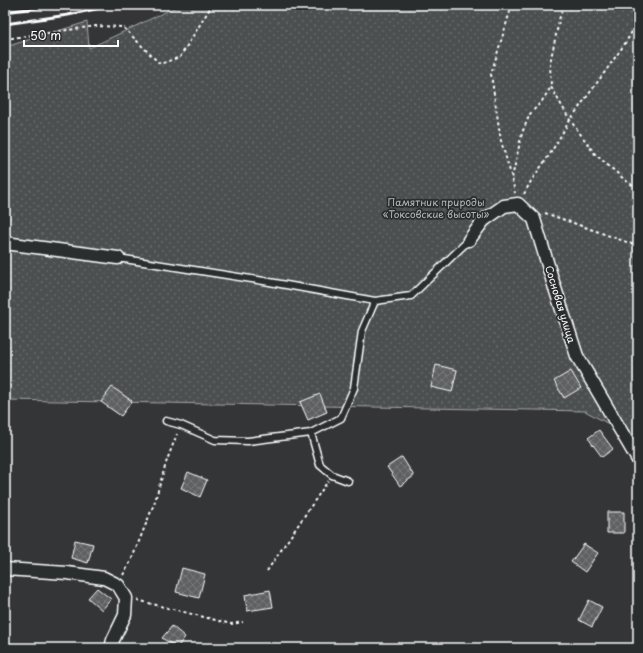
<svg xmlns="http://www.w3.org/2000/svg" width="643" height="653" viewBox="0 0 643 653" font-family="'Playpen Sans',sans-serif">
	<style>
		.park { fill: url(#park-dots); stroke: #a6a7a8 }
		.building { fill: url(#building-cross-hatch); stroke: #fff }
		.lines { fill: none; stroke-linecap: round; stroke-linejoin: round }
		.service-casing { stroke: #fff; stroke-width: 9 }
		.minor-casing { stroke: #fff; stroke-width: 15 }
		.path { stroke: #fff; stroke-width: 2; stroke-dasharray: 3 3; stroke-linecap: butt }
		.service { stroke: #2a2d2e; stroke-width: 6 }
		.minor { stroke: #2a2d2e; stroke-width: 12 }
		.rail { stroke: #fff; stroke-width: 3 }
		.labels { text-anchor: middle; dominant-baseline: central; stroke-width: 3.5; stroke-linejoin: round; paint-order: stroke }
		.park-label { font-size: 10px; fill: #b7b9b9; stroke: #2a2d2e }
		.street-label { font-size: 10px; fill: #fff; stroke: #2a2d2e }
	</style>
	<defs>
		<pattern id="park-dots" width="8" height="8" patternUnits="userSpaceOnUse"><rect width="8" height="8" fill="#4c4f50"/><path d="M2 2h.1M6 6h.1" fill="none" stroke="#67696a" stroke-width="1.8" stroke-linecap="round"/></pattern>
		<pattern id="building-cross-hatch" width="8" height="8" patternUnits="userSpaceOnUse"><rect width="8" height="8" fill="#5f6162"/><path d="M0 0l8 8M0 8l8-8" fill="none" stroke="#77797a"/></pattern>
	</defs>
	<rect width="100%" height="100%" fill="#333536"/>
	<filter id="ink" filterUnits="userSpaceOnUse"><feTurbulence type="fractalNoise" baseFrequency=".025" numOctaves="2"/><feDisplacementMap in="SourceGraphic" scale="8" xChannelSelector="R" yChannelSelector="G"/><feConvolveMatrix kernelMatrix="1 2 1 2 8 2 1 2 1" color-interpolation-filters="sRGB"/></filter>
	<g filter="url(#ink)">
		<path class="park" d="M 180,5 L 638,5 L 638,440 L 585,411 L 5,400 L 5,47 L 87,22 L 89,48 Z"/>
		<path class="building" d="M 436,365 L 457,370 L 452,392 L 431,387 Z
			M 571,371 L 581,388 L 564,398 L 554,381 Z
			M 112,387 L 132,401 L 121,416 L 101,402 Z
			M 320,394 L 327,412 L 308,420 L 300,402 Z
			M 599,430 L 613,449 L 602,457 L 588,438 Z
			M 402,457 L 414,476 L 400,486 L 387,467 Z
			M 188,472 L 207,480 L 200,497 L 181,488 Z
			M 607,512 L 624,512 L 624,533 L 607,533 Z
			M 75,540 L 93,544 L 88,563 L 71,558 Z
			M 584,544 L 598,553 L 585,572 L 571,562 Z
			M 182,568 L 205,574 L 199,598 L 176,592 Z
			M 97,588 L 111,599 L 102,610 L 88,598 Z
			M 270,590 L 273,607 L 247,611 L 245,595 Z
			M 589,600 L 602,607 L 592,627 L 579,620 Z
			M 172,626 L 185,637 L 177,648 L 162,638 Z"/>
		<g class="lines">
			<g class="service-casing">
				<path id="service" d="M 118,258 L 264,281 L 375,301 L 411,296 L 469,240
					M 166,421 L 181,425 L 215,440 L 248,441 L 311,433 L 341,418 L 354,388 L 362,331 L 375,301
					M 311,433 L 320,465 L 332,475 L 348,481"/>
			</g>
			<g class="minor-casing">
				<path id="minor" d="M 469,240 L 484,220 L 504,206 L 518,204 L 534,219 L 553,282 L 577,356 L 638,460
					M 5,243 L 118,258
					M 5,569 L 67,573 L 104,578 L 118,585 L 126,598 L 125,615 L 113,640 L 111,648"/>
			</g>
			<path class="path" d="M 512,5 L 491,74 L 501,141 L 512,178 L 515,193
				M 564,5 L 560,16 L 550,63 L 551,87 L 570,120 L 595,154 L 625,180 L 638,189
				M 5,39 L 96,26 L 123,27 L 160,64 L 180,57 L 212,5
				M 512,178 L 522,133 L 530,114 L 542,101 L 551,87
				M 524,194 L 531,181 L 550,154 L 570,120 L 607,69 L 626,42 L 638,21
				M 545,213 L 638,246
				M 267,571 L 328,481
				M 123,575 L 131,561 L 154,504 L 167,460 L 177,434
				M 137,600 L 231,624 L 243,622"/>
			<use href="#service" class="service"/>
			<use href="#minor" class="minor"/>
			<path class="rail" d="M 5,12 L 58,5
				M 5,24 L 68,15 L 113,5"/>
		</g>
	</g>
	<g class="labels">
		<g class="park-label">
			<text x="436" y="201">Памятник природы<tspan x="436" dy="12">«Токсовские высоты»</tspan></text>
		</g>
		<g class="street-label">
			<text transform="translate(561 304) rotate(73)">Сосновая улица</text>
		</g>
	</g>
	<rect width="643" height="653" fill="none" stroke="#2a2d2e" stroke-width="20"/>
	<rect x="10" y="10" width="623" height="633" fill="none" stroke="#fff" stroke-width="1.5" filter="url(#ink)"/>
	<path d="M24 40v6h94v-6" fill="none" stroke="#ffffff" stroke-width="2"/>
	<text x="30" y="40" font-size="12" fill="#ffffff" stroke="#2a2d2e" stroke-width="3" paint-order="stroke">50 m</text>
</svg>
